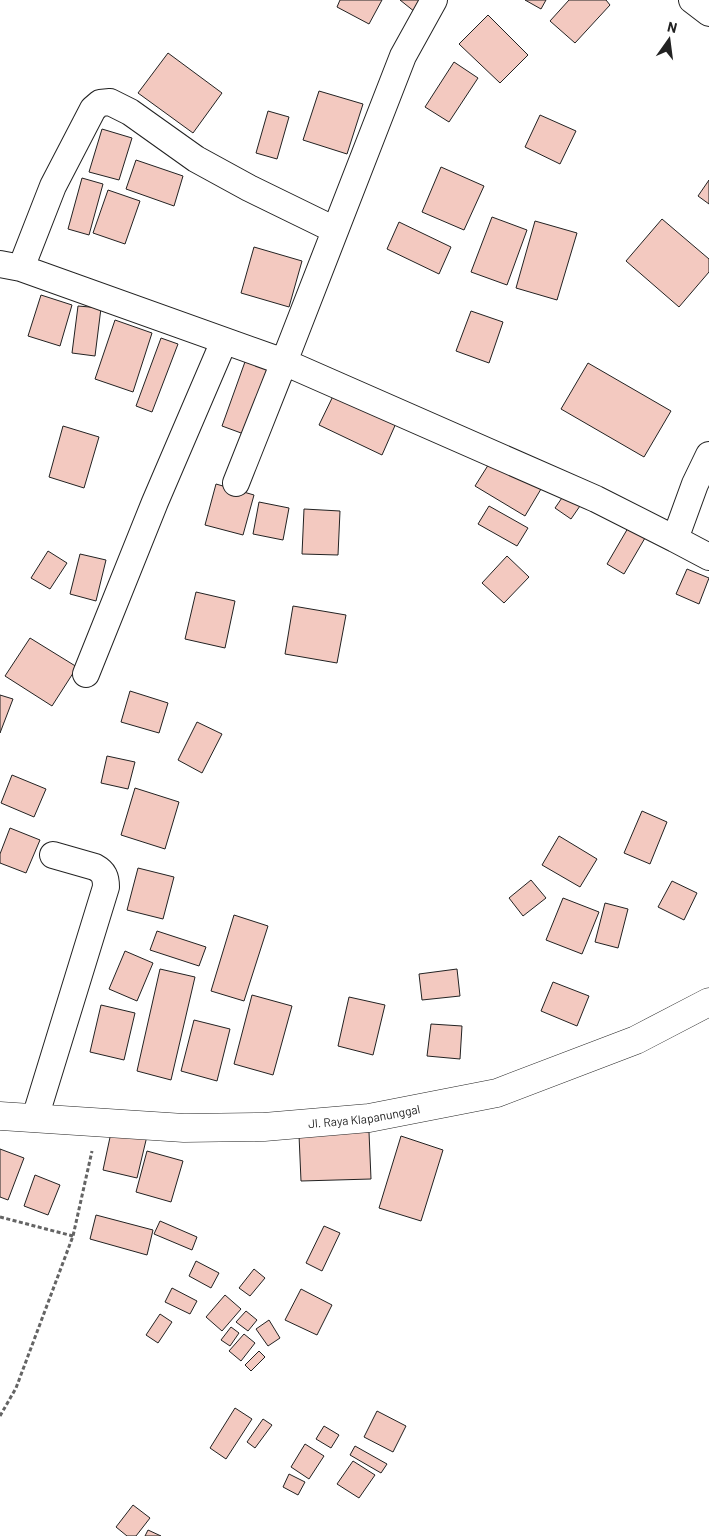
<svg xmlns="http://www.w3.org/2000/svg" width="709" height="1536" viewBox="0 0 709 1536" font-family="Barlow,sans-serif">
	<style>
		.building { fill: #f3c9c0; stroke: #222 }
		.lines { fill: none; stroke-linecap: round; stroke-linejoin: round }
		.minor-casing { stroke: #222; stroke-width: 28 }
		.tertiary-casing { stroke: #222; stroke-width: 29 }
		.path { stroke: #646464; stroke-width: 3; stroke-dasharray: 4 2.5; stroke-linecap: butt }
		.minor { stroke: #fff; stroke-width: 26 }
		.tertiary { stroke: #fff; stroke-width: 28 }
		.labels { text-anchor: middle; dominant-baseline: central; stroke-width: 4; stroke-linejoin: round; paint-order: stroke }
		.street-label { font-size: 12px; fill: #222; stroke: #fff }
	</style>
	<rect width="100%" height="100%" fill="#fff"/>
	<path class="building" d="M 340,0 L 382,0 L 369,24 L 337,7 Z
		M 400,0 L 425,0 L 415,12 Z
		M 525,0 L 546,0 L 541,9 Z
		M 569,0 L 606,0 L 610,5 L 575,43 L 550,21 Z
		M 488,15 L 528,55 L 500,83 L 459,44 Z
		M 168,53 L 222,93 L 193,133 L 138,93 Z
		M 454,62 L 478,78 L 449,122 L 425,107 Z
		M 319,91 L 363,104 L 347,154 L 303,140 Z
		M 268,111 L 289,117 L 277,159 L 256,153 Z
		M 540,115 L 576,131 L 560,164 L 525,147 Z
		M 102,129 L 132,138 L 119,180 L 89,172 Z
		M 136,160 L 183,176 L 174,206 L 126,189 Z
		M 441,167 L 484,186 L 464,230 L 422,212 Z
		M 82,178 L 103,184 L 89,235 L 68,229 Z
		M 709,180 L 709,204 L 698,196 Z
		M 108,190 L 140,201 L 125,244 L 93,233 Z
		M 492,217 L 527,230 L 507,285 L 471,272 Z
		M 662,219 L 709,259 L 709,272 L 679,307 L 626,261 Z
		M 535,221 L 577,233 L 557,300 L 516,288 Z
		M 399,222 L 451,247 L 439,274 L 387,249 Z
		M 254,247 L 302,261 L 289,307 L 241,293 Z
		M 41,295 L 72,305 L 60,346 L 28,336 Z
		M 78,306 L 101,308 L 95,356 L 72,353 Z
		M 471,311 L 503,322 L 489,363 L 456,351 Z
		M 115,320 L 152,333 L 133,392 L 95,379 Z
		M 161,338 L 178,344 L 152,412 L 136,406 Z
		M 246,359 L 276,370 L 252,437 L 222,426 Z
		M 588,363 L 671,411 L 644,457 L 561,409 Z
		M 335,392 L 397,421 L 382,455 L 319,425 Z
		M 63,426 L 99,437 L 84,488 L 49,477 Z
		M 492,459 L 541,489 L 525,516 L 475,486 Z
		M 216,484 L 254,495 L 243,535 L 205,525 Z
		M 566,492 L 582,503 L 571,519 L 555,508 Z
		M 259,502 L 289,508 L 283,540 L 253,534 Z
		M 489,506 L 528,528 L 517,546 L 478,524 Z
		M 304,509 L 340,511 L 338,555 L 302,554 Z
		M 628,528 L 645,538 L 624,574 L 607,564 Z
		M 48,551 L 67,563 L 50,589 L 31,578 Z
		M 80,554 L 106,560 L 96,601 L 70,594 Z
		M 507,556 L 529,577 L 504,603 L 482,583 Z
		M 687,569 L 709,578 L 699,604 L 676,594 Z
		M 196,592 L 235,601 L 225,648 L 185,639 Z
		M 293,606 L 346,615 L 337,663 L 285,654 Z
		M 30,638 L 77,667 L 52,706 L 5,676 Z
		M 130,691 L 168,703 L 159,733 L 121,722 Z
		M 0,695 L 13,699 L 0,733 Z
		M 197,722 L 222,734 L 202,773 L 178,760 Z
		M 107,756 L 135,762 L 128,789 L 101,783 Z
		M 12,775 L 46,789 L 34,817 L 1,803 Z
		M 135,788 L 179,802 L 165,849 L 121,835 Z
		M 642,811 L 667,822 L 650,864 L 624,853 Z
		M 10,828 L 40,840 L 26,873 L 0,863 L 0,854 Z
		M 559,836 L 597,859 L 580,887 L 542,865 Z
		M 138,868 L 174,877 L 163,919 L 127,910 Z
		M 531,880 L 546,898 L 523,916 L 509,898 Z
		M 672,881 L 697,893 L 684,920 L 658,907 Z
		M 563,898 L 599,912 L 582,954 L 546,940 Z
		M 605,903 L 628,909 L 618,948 L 595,942 Z
		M 234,915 L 268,926 L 244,1001 L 211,991 Z
		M 157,931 L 206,947 L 199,966 L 150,950 Z
		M 125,951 L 153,963 L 137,1001 L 109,989 Z
		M 160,969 L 195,977 L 171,1080 L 137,1071 Z
		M 457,969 L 460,996 L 422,1000 L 419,974 Z
		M 553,982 L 589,996 L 577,1026 L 541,1011 Z
		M 252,995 L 292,1006 L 273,1075 L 234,1064 Z
		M 349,997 L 385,1005 L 373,1055 L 338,1046 Z
		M 101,1005 L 135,1013 L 124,1060 L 90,1052 Z
		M 194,1020 L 230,1029 L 217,1081 L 181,1071 Z
		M 431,1024 L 462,1026 L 460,1059 L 427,1056 Z
		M 112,1128 L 147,1136 L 137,1178 L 103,1170 Z
		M 369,1132 L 371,1179 L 301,1181 L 299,1135 Z
		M 401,1136 L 443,1150 L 421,1221 L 379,1208 Z
		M 0,1149 L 24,1158 L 8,1200 L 0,1197 Z
		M 147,1151 L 183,1161 L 171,1202 L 136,1192 Z
		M 35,1175 L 60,1185 L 48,1215 L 24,1206 Z
		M 96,1215 L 153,1230 L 147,1255 L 90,1239 Z
		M 160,1221 L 197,1237 L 192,1250 L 154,1234 Z
		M 324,1226 L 340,1233 L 322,1271 L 306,1263 Z
		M 196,1261 L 219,1273 L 211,1288 L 189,1276 Z
		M 254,1269 L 265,1278 L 250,1296 L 239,1288 Z
		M 172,1288 L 197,1301 L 190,1314 L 165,1302 Z
		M 301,1289 L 332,1305 L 317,1335 L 285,1320 Z
		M 225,1295 L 241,1309 L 222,1331 L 206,1317 Z
		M 246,1311 L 257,1320 L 248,1331 L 236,1322 Z
		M 160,1314 L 172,1322 L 158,1343 L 146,1335 Z
		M 269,1320 L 280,1338 L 268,1346 L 256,1329 Z
		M 231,1327 L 239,1333 L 230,1346 L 221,1340 Z
		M 244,1334 L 255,1343 L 241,1361 L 229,1351 Z
		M 259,1351 L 265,1357 L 251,1371 L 245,1365 Z
		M 235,1408 L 252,1419 L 226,1459 L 210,1448 Z
		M 377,1411 L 406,1426 L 393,1452 L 364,1437 Z
		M 263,1419 L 272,1425 L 255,1448 L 247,1442 Z
		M 324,1426 L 339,1435 L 331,1448 L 316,1439 Z
		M 305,1444 L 324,1456 L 309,1479 L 291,1467 Z
		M 355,1446 L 387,1464 L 381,1473 L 350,1455 Z
		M 353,1461 L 375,1475 L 359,1498 L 337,1484 Z
		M 289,1474 L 305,1482 L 298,1495 L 283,1487 Z
		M 133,1505 L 150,1518 L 136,1536 L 127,1536 L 116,1527 Z
		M 148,1530 L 161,1536 L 145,1536 Z"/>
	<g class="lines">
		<g class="minor-casing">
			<path id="minor" d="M 434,0 L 403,56 L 284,362 L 596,499 L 675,539
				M 692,0 L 709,13
				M 0,264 L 21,268 L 284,362 L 236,483
				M 21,268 L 53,186 L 93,109 L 100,103 L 110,102 L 130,112 L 196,159 L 249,188 L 335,230
				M 709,455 L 695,484 L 675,539 L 709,557
				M 86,674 L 155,502 L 224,341
				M 35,1118 L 106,887 C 106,877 104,872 95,867 L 53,855"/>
		</g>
		<g class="tertiary-casing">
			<g id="tertiary">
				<path id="s1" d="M 0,1116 L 184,1128 L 264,1127 L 369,1118 L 497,1093 L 636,1040 L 709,1002"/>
			</g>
		</g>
		<path class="path" d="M 0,1217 L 73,1236
			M 0,1416 L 16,1388 L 73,1236 L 92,1151"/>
		<use href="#minor" class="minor"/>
		<use href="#tertiary" class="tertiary"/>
	</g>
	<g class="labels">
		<g class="street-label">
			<text stroke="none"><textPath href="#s1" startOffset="365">Jl. Raya Klapanunggal</textPath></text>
		</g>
	</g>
	<g transform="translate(669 40) rotate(14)" stroke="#ffffff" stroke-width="4" paint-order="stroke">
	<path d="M0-4L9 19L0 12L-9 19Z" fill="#222222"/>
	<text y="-8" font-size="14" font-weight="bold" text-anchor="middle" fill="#222222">N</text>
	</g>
</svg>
